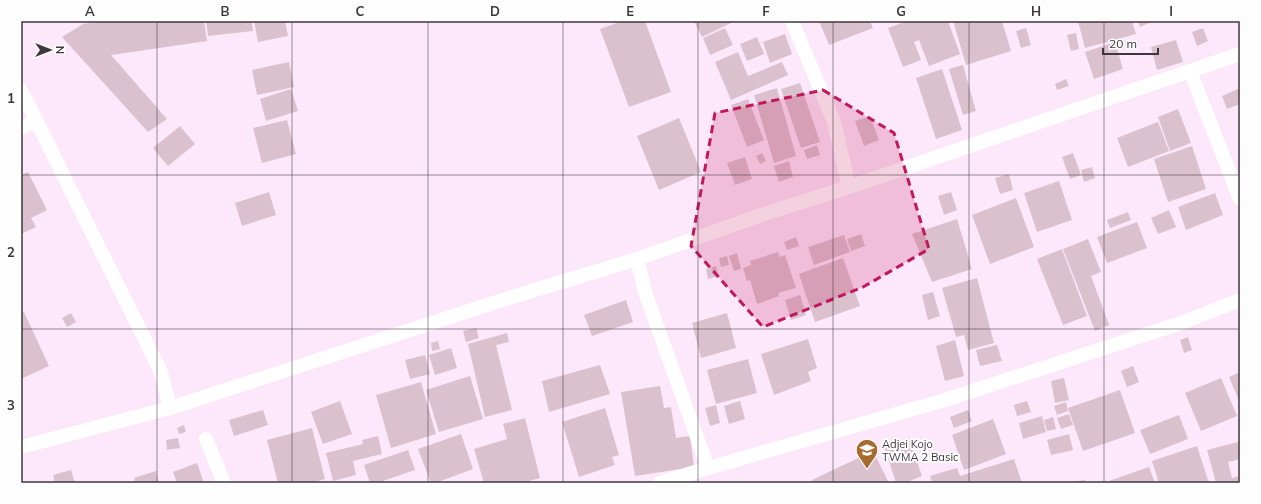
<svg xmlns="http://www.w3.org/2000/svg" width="1261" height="504" viewBox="0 0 1261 504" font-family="Mulish,sans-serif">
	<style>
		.building { fill: #dbc1ce }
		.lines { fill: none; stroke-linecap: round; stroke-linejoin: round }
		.street { stroke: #fff; stroke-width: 14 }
		.marked { fill: #c2185b; fill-opacity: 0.2; stroke: #c2185b; stroke-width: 3; stroke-dasharray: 8 5; stroke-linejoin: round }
		.grid { fill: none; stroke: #3f363e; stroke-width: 1; stroke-opacity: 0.55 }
		.labels { text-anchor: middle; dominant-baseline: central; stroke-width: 4; stroke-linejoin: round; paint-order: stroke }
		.poi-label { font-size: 11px; fill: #3f363e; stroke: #fdfdfd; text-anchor: start }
		.neatline { fill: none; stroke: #3f363e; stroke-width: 1.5 }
		.grid-label { font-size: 13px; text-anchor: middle; font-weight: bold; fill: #3f363e }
	</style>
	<rect width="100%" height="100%" fill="#fde8fb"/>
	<path class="building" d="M 105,21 L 204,21 L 207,41 L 111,55 L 167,119 L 148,132 L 62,37 L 83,24 Z
		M 206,21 L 252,21 L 253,31 L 208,36 Z
		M 254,21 L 285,21 L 288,36 L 258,42 Z
		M 622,21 L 645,21 L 671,92 L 629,107 L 600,29 Z
		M 694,21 L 735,21 L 702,37 Z
		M 819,21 L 870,21 L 873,28 L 829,45 Z
		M 907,21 L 948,21 L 960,54 L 929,66 L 919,40 L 914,42 L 921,60 L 903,67 L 888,28 Z
		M 953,21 L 1002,21 L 1011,51 L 966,65 Z
		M 1078,21 L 1132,21 L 1136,34 L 1085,48 Z
		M 1138,21 L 1151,21 L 1151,22 L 1140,27 Z
		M 725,28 L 733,45 L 710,55 L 703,38 Z
		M 1026,28 L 1031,45 L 1021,48 L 1016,31 Z
		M 1203,28 L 1208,41 L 1197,46 L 1192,32 Z
		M 1076,33 L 1079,49 L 1071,51 L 1067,35 Z
		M 785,34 L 792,54 L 770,63 L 763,42 Z
		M 757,37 L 764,54 L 747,61 L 740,44 Z
		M 1176,40 L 1183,62 L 1157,70 L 1151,47 Z
		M 1115,42 L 1123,69 L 1094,79 L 1085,52 Z
		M 738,52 L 748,76 L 782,62 L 788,75 L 731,100 L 715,62 Z
		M 289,62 L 294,87 L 257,95 L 252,70 Z
		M 963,65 L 976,111 L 963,115 L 949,69 Z
		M 942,69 L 962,130 L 936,139 L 916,78 Z
		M 1066,79 L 1069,86 L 1057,90 L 1055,84 Z
		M 800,83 L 820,142 L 801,148 L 781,89 Z
		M 777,88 L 796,156 L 774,163 L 754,95 Z
		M 291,89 L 298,111 L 266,121 L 260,99 Z
		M 1238,89 L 1240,92 L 1240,104 L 1227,109 L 1222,96 Z
		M 748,99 L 764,140 L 747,147 L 731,105 Z
		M 1178,109 L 1191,143 L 1170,151 L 1158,117 Z
		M 870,116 L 879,140 L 864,146 L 855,121 Z
		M 679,118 L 701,172 L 659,190 L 637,136 Z
		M 287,120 L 296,154 L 262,163 L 253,128 Z
		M 1158,122 L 1169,151 L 1128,167 L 1117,138 Z
		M 180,126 L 195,144 L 168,166 L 153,148 Z
		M 817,145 L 820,155 L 807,159 L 804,150 Z
		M 1192,146 L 1206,189 L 1168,202 L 1154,159 Z
		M 762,153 L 766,161 L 760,164 L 756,156 Z
		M 1073,153 L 1081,175 L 1070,179 L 1062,157 Z
		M 745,157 L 752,179 L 735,185 L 727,163 Z
		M 789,161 L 793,177 L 779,182 L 774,166 Z
		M 1092,167 L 1095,178 L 1084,182 L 1081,170 Z
		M 28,172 L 47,210 L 31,218 L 36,227 L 21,234 L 21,175 Z
		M 1009,174 L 1013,190 L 1000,194 L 995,178 Z
		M 1059,181 L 1072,220 L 1037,232 L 1024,193 Z
		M 269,192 L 276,215 L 242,226 L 235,203 Z
		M 951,192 L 957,210 L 944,215 L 938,196 Z
		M 1215,193 L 1223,215 L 1186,230 L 1178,207 Z
		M 1016,198 L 1034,247 L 990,264 L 972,215 Z
		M 1169,210 L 1176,227 L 1158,234 L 1151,218 Z
		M 1128,212 L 1131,220 L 1110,228 L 1107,220 Z
		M 957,219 L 972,269 L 932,282 L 912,234 Z
		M 1137,222 L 1147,248 L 1107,263 L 1097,237 Z
		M 861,234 L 865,246 L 851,251 L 847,239 Z
		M 844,235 L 850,252 L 814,265 L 808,247 Z
		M 796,237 L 799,246 L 787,250 L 784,242 Z
		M 1088,239 L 1101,272 L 1091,276 L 1109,325 L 1095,331 L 1063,249 Z
		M 1062,249 L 1087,316 L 1063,325 L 1037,259 Z
		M 778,252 L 780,257 L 785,255 L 796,288 L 778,293 L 779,296 L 757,304 L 750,280 L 747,281 L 743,268 L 751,265 L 750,261 Z
		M 737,253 L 741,269 L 734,271 L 729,256 Z
		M 727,256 L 729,265 L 721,267 L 719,258 Z
		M 843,258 L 860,306 L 815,322 L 799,274 Z
		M 716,266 L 719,276 L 708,279 L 706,269 Z
		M 977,278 L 994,343 L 968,350 L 964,335 L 956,337 L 942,288 Z
		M 933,292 L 940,316 L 928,320 L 922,295 Z
		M 800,295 L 806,315 L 791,320 L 785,300 Z
		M 626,300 L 633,322 L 592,336 L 584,315 Z
		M 24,312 L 49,366 L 21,379 L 21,313 Z
		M 71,313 L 76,322 L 67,327 L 62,318 Z
		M 727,313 L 736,348 L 701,358 L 692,323 Z
		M 476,328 L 479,338 L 466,342 L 463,331 Z
		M 507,333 L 509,342 L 496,345 L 512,410 L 485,417 L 468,344 Z
		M 1188,337 L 1192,350 L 1184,353 L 1180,340 Z
		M 808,339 L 817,368 L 808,372 L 811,381 L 774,395 L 761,354 Z
		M 955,340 L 964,376 L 945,381 L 936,346 Z
		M 438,341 L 440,349 L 432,351 L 431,343 Z
		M 997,345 L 1002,361 L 980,366 L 976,350 Z
		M 451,348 L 457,368 L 435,375 L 429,355 Z
		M 425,355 L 430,374 L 410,379 L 405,360 Z
		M 748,359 L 757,393 L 716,404 L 707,370 Z
		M 600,365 L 610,394 L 549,412 L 542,381 Z
		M 1133,366 L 1139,382 L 1127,387 L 1121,371 Z
		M 1240,372 L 1240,403 L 1229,377 Z
		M 470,376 L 483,419 L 439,432 L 426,390 Z
		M 1064,378 L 1069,400 L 1055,403 L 1051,381 Z
		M 1221,378 L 1237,416 L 1201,431 L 1185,393 Z
		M 421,382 L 436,434 L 391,448 L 376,395 Z
		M 660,386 L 664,408 L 671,407 L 676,438 L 690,436 L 694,467 L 635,476 L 621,392 Z
		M 1120,390 L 1135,433 L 1083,451 L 1068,408 Z
		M 340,401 L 352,434 L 323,444 L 311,412 Z
		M 740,401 L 745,419 L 729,424 L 724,406 Z
		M 1027,401 L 1031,412 L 1017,416 L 1014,405 Z
		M 1066,402 L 1068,411 L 1057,415 L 1054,406 Z
		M 716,405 L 720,423 L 710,426 L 705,408 Z
		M 605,408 L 619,455 L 612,457 L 615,465 L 579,477 L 562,422 Z
		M 263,410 L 268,425 L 234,436 L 229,420 Z
		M 968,410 L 972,421 L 954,428 L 950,417 Z
		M 1069,414 L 1073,425 L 1061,429 L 1057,418 Z
		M 1179,415 L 1188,439 L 1150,454 L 1140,430 Z
		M 1042,416 L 1046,432 L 1023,439 L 1019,423 Z
		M 1053,417 L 1056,429 L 1047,431 L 1044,420 Z
		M 525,418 L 540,478 L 522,483 L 484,483 L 474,449 L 507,439 L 503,424 Z
		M 993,419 L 1006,454 L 964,470 L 952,435 Z
		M 184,425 L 186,432 L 179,434 L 177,428 Z
		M 312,428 L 325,479 L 311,483 L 278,483 L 267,440 Z
		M 461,434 L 473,469 L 435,483 L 431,483 L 418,449 Z
		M 1069,434 L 1073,450 L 1051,455 L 1047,440 Z
		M 378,436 L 382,454 L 353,461 L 356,475 L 333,481 L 326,453 L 363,444 L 362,440 Z
		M 178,438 L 180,448 L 167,450 L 166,440 Z
		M 909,438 L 922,476 L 905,483 L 896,483 L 884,446 Z
		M 1238,442 L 1240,451 L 1240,459 L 1228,462 L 1232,478 L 1240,476 L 1240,483 L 1216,483 L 1207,450 Z
		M 1197,446 L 1209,483 L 1159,483 L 1152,461 Z
		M 408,450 L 415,470 L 377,483 L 370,483 L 364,465 Z
		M 873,451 L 889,483 L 813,483 L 812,480 Z
		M 1014,459 L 1022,483 L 932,483 L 930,476 L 957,468 L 960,476 Z
		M 197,463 L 204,483 L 177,483 L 173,472 Z
		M 1149,467 L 1155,483 L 1103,483 Z
		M 71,470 L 75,483 L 55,483 L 53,475 Z
		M 156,471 L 159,483 L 135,483 L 134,478 Z
		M 1085,480 L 1085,483 L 1071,483 L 1071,482 Z"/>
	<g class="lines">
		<path class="street" d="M 792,21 L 834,122 L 849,187
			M 1190,71 L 1240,199
			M 21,90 L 161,372 L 170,408
			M 21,128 L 36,121
			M 637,259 L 646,295 L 708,468
			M 206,439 L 224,483
			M 21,447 L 170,408 L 512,297 L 637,259 L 764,214 L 849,187 L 1240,54
			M 660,483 L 708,468 L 945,400 L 1181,323 L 1240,300"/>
	</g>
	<path class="marked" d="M 823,90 L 894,133 L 929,249 L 863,287 L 763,327 L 691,246 L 715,113 Z"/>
	<path class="grid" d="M 157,21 L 157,483M 292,21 L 292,483M 428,21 L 428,483M 563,21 L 563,483M 698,21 L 698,483M 833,21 L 833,483M 969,21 L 969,483M 1104,21 L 1104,483M 21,175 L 1240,175M 21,329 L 1240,329"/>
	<defs>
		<g id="school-pin" transform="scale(1.15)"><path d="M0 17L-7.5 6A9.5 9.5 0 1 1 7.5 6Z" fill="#a86a2f" stroke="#fdfdfd"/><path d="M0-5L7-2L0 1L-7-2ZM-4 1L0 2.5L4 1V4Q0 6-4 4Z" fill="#fff"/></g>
	</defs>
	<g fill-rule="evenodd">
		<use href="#school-pin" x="867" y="450"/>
	</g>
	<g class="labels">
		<g class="poi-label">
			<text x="882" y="444">Adjei Kojo<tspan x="882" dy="13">TWMA 2 Basic</tspan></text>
		</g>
	</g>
	<rect width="1261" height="504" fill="none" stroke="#fdfdfd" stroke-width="44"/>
	<g transform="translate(50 50) rotate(90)" stroke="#fdfdfd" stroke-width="3" paint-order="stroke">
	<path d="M0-3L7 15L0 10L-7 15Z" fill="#3f363e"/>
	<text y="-6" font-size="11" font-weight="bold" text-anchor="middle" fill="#3f363e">N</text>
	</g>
	<path d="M1103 48v6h55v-6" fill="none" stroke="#3f363e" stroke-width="2"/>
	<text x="1109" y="48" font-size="12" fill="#3f363e" stroke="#fdfdfd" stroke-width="3" paint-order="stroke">20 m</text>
	<rect x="22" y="22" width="1217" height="460" class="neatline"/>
	<g class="grid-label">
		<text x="90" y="16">A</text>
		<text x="225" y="16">B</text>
		<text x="360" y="16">C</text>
		<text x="495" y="16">D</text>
		<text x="630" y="16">E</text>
		<text x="766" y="16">F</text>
		<text x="901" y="16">G</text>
		<text x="1036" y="16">H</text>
		<text x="1171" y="16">I</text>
		<text x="11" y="103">1</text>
		<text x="11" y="257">2</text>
		<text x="11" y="410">3</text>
	</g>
</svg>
